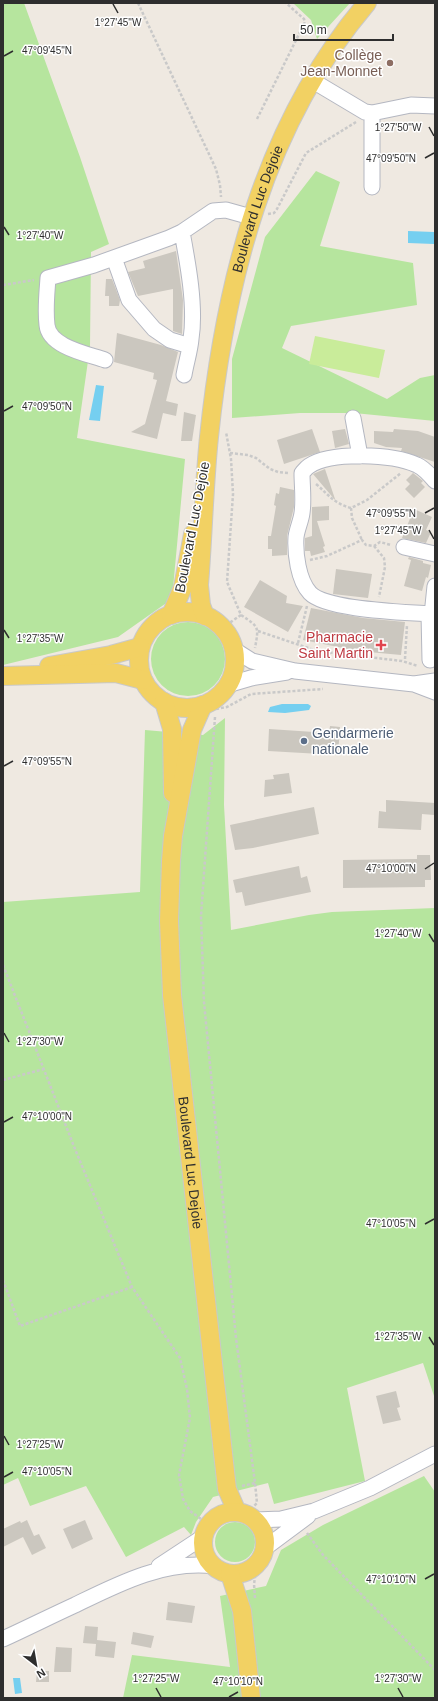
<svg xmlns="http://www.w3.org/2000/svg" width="438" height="1701" viewBox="0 0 438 1701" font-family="Arial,sans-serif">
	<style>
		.green { fill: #b6e59e }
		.pitch { fill: #c9ec9a }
		.water { fill: #75cff0 }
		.building { fill: #cbc7bf }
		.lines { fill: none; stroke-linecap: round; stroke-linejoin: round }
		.minor-casing { stroke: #b4b7c1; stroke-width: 17 }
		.major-casing { stroke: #c9c9c9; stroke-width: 20 }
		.path { stroke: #c9c9c9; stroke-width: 2.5; stroke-dasharray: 3 2; stroke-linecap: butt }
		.minor { stroke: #fff; stroke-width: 15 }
		.major { stroke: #f2d163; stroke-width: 18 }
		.ticks { fill: none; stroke: #2e2e2e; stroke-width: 1.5 }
		.education-dot { fill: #8d6e63; stroke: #fff; stroke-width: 1.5 }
		.health-dot { fill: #e0444e; stroke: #fff; stroke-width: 1.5 }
		.service-dot { fill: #5c6f8a; stroke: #fff; stroke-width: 1.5 }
		.labels { text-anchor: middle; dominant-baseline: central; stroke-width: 3; stroke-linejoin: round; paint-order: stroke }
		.education-label { font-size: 14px; fill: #785e54; stroke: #fff; text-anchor: end }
		.street-label { font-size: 14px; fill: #2e2e2e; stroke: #fff }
		.health-label { font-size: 14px; fill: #be3a42; stroke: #fff; text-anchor: end }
		.service-label { font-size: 14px; fill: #4e5e75; stroke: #fff; text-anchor: start }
		.ticks-label { font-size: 10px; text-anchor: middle; fill: #2e2e2e; stroke: #fff; stroke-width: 3; stroke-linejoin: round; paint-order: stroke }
	</style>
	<rect width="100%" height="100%" fill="#efe9e1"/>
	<path class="green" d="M 3,3 L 24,3 L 80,157 L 109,244 L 91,252 L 90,347 L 77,438 L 185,459 L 172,599 L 118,637 L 3,665 Z
		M 293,3 L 350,3 L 317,39 L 311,20 Z
		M 316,171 L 340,182 L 320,246 L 413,263 L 417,305 L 291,326 L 282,348 L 387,399 L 420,378 L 435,375 L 435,421 L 354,413 L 300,413 L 232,418 L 232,359 L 265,237 Z
		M151 659a37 37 0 1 1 74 0a37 37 0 1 1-74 0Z
		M 225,718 L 224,805 L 231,930 L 309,915 L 332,912 L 435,908 L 435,1399 L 423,1363 L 347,1388 L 365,1481 L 274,1504 L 268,1483 L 213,1497 L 196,1522 L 191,1535 L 184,1527 L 126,1557 L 86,1486 L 30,1506 L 18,1478 L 3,1485 L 3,902 L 140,892 L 145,730 L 203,735 Z
		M 424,1476 L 435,1492 L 435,1698 L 123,1698 L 132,1655 L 230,1667 L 220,1596 L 266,1586 L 281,1550 L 323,1525 Z
		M215 1542a20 20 0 1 1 40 0a20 20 0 1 1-40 0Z"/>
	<path class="pitch" d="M 315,336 L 385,350 L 379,378 L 309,364 Z"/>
	<path class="water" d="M 408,231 L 434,232 L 434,244 L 408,243 Z
		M 96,385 L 104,386 L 100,421 L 89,420 Z
		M 282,704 L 308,704 L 311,706 L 309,710 L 285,713 L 268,712 L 270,707 Z
		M 13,1678 L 20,1678 L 22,1693 L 15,1694 Z"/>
	<path class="building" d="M 176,251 L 183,300 L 182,334 L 173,331 L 173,289 L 138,296 L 128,272 L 145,268 L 143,261 Z
		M 106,279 L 112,279 L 120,300 L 119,306 L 109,306 L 109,296 L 105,296 Z
		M 117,333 L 161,345 L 178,352 L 166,401 L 178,404 L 176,416 L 163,413 L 157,439 L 131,432 L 145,424 L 157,380 L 153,379 L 154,373 L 114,362 Z
		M 184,412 L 196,415 L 192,441 L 181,441 Z
		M 312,429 L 320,452 L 284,464 L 277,440 Z
		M 345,429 L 349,444 L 335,448 L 332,431 Z
		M 394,429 L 418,431 L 435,437 L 435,462 L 401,451 L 402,448 L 386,447 L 374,443 L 374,431 L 393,432 Z
		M 325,469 L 335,499 L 335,500 L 313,474 Z
		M 413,473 L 423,481 L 421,483 L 425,487 L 414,498 L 405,489 L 410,484 L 406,480 Z
		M 280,487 L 294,490 L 294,507 L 287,536 L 287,555 L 272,556 L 272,549 L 268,549 L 268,536 L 271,536 L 276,506 L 274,505 L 276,493 L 279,494 Z
		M 329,506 L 329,520 L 317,521 L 325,546 L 323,547 L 325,552 L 311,556 L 310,551 L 305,551 L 305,538 L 312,536 L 312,507 Z
		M 414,509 L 432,517 L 426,530 L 431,532 L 426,543 L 402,538 Z
		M 409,557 L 423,561 L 423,563 L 431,565 L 428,578 L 426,577 L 422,591 L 404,586 L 411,560 L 408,559 Z
		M 336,569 L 372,574 L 368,598 L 333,594 Z
		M 260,580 L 287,596 L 286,603 L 303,606 L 288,632 L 244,607 Z
		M 311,608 L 363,618 L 405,622 L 401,655 L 358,651 L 303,640 Z
		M 330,726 L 340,727 L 338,755 L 268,751 L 269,729 L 329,733 Z
		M 289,773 L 292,793 L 264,797 L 265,780 L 274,779 L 273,775 Z
		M 386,800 L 435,803 L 434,815 L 422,814 L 421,830 L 378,828 L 379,811 L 386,812 Z
		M 314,807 L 319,834 L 253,848 L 235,850 L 230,825 Z
		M 417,855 L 430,855 L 431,880 L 425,880 L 425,887 L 343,888 L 343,860 L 417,859 Z
		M 299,866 L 301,878 L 307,876 L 311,892 L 245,906 L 242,892 L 236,893 L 233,880 Z
		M 396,1391 L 400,1407 L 397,1408 L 401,1420 L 383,1424 L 376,1396 Z
		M 27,1520 L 34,1536 L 39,1534 L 46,1548 L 32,1555 L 23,1537 L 3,1547 L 3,1529 L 20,1521 L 21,1523 Z
		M 85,1520 L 93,1539 L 72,1549 L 63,1529 Z
		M 168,1602 L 195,1606 L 192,1623 L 166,1620 Z
		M 85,1626 L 98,1627 L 97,1640 L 116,1642 L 114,1658 L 95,1656 L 96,1644 L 83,1643 Z
		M 133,1632 L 154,1636 L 151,1648 L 131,1644 Z
		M 56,1647 L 72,1648 L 71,1672 L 54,1672 Z
		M 37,1671 L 49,1671 L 49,1682 L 36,1682 Z"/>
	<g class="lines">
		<g class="minor-casing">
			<path id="minor" d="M 313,81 L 365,112 L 372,113 L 411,105 L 435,106
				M 372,113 L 372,187
				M 182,232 C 188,264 196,307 191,339 C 190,351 186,363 184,375
				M 114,258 L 129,300 L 154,329 L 170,340 L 190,346
				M 105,360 C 88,354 49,347 47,325 C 45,309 47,293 48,278 L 94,265 L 169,238 L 182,232 L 213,211 L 226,210 L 251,217
				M 353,418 L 360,456
				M 435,481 C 430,475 424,468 417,465 C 393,454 331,451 309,466 C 306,468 304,471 302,473 C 302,486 304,500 302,513 C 301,521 297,529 296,537 C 295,553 298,580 310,593 C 326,610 404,612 429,614 L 435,616
				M 404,547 L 435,554
				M 429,614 L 430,660
				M 432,615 L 435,586
				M 233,649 L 252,661 L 295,671 L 414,684 L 435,681
				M 414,684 L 435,692
				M 227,685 L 251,678 L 287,672
				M 256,1520 L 281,1519 L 314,1511 L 370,1488 L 435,1454
				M 265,1548 L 308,1516
				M 159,1566 L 203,1537
				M 3,1639 C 27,1628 51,1616 75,1605 C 118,1584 164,1560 214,1566"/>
		</g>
		<g class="major-casing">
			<g id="major">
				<circle cx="187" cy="660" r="48"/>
				<path d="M 171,615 L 183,587 L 193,534"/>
				<path id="s1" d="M 205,616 L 201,605 L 199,585 C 203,536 204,486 209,437 C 225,282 264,124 367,3"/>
				<path d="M 49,666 L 111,655 L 140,647"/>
				<path d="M 3,676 L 116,673 L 143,680"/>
				<path d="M 164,702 L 172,729 L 173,793"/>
				<path id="s2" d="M 203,705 L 192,730 L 173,836 L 171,861 L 169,921 L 172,995 L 227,1489 L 237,1512"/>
				<circle cx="234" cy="1543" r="31"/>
				<path d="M 230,1574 L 242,1611 L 251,1698"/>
			</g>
		</g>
		<path class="path" d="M 138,3 L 216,169 L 220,185 L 221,197
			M 257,119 L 305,22 L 304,19 L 286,3
			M 268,214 L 274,213 L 277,209 L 306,153 L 356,122
			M 3,285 L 34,280
			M 230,453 L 248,455 L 256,458 L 270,469 L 278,472 L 289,473
			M 316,484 C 329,495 333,503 351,508 L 367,500 L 401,473
			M 351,508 L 352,518 L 362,540
			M 374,546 L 384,558 L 385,567 L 379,597
			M 310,560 L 327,556 L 362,540 L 366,545 L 374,546 L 380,542 L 391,545
			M 241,615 C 259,627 259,626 255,648
			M 222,628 L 241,615 L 227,582 L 233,494 L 231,459 L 226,432
			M 258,631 L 317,651 L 402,661 L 418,666
			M 298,643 L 307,606
			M 405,659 L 407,625
			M 216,709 L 227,707 L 251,694 L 323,689
			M 215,717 L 201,916 L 204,1002 L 236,1338 L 255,1483 L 257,1503 L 253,1507
			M 3,965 L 75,1149 L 132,1287 L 180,1358 L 187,1389 L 190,1418 L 179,1475 L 183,1499 L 190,1511 L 208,1524
			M 3,1080 L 44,1069
			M 3,1280 L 20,1326 L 132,1287
			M 242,1486 L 255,1483
			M 307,1533 L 323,1555 L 435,1670
			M 255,1598 L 254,1584 L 257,1564"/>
		<use href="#minor" class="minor"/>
		<use href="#major" class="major"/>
	</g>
	<path class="ticks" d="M 113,4 L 118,13M 4,56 L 13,51M 429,127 L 434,136M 425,158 L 434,153M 4,227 L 9,235M 4,411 L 13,406M 425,513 L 434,508M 429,530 L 434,539M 4,630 L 9,638M 4,766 L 13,761M 425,869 L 434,863M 429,934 L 434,942M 4,1033 L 9,1042M 4,1122 L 13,1117M 425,1224 L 434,1219M 429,1337 L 434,1345M 4,1436 L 9,1445M 4,1477 L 13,1472M 425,1579 L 434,1574M 156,1688 L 161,1697M 398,1688 L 403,1697M 229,1697 L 238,1692"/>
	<circle class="education-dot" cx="390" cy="63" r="4"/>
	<path class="health-dot" d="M379 639h4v4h4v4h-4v4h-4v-4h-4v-4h4z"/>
	<circle class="service-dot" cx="304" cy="741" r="4"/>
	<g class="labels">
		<g class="education-label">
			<text x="382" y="55">Collège<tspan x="382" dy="16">Jean-Monnet</tspan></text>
		</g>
		<g class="street-label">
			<text stroke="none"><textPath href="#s1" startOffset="414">Boulevard Luc Dejoie</textPath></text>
			<text transform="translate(192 527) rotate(-79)">Boulevard Luc Dejoie</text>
			<text stroke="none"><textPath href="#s2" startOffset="463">Boulevard Luc Dejoie</textPath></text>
		</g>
		<g class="health-label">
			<text x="373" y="637">Pharmacie<tspan x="373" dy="16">Saint Martin</tspan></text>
		</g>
		<g class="service-label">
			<text x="312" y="733">Gendarmerie<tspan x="312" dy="16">nationale</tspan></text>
		</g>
	</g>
	<g class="ticks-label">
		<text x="118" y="26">1°27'45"W</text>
		<text x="47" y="54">47°09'45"N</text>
		<text x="398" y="131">1°27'50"W</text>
		<text x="391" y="162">47°09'50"N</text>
		<text x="40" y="239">1°27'40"W</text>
		<text x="47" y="410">47°09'50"N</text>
		<text x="391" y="517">47°09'55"N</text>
		<text x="398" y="534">1°27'45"W</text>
		<text x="40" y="642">1°27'35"W</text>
		<text x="47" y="765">47°09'55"N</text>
		<text x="391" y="872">47°10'00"N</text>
		<text x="398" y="937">1°27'40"W</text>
		<text x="40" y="1045">1°27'30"W</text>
		<text x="47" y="1120">47°10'00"N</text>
		<text x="391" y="1227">47°10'05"N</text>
		<text x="398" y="1340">1°27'35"W</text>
		<text x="40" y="1448">1°27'25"W</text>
		<text x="47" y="1475">47°10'05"N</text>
		<text x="391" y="1583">47°10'10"N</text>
		<text x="156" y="1682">1°27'25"W</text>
		<text x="398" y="1682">1°27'30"W</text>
		<text x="238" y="1685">47°10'10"N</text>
	</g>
	<rect width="438" height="1701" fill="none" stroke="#2e2e2e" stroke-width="8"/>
	<g transform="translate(36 1665) rotate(149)" stroke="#ffffff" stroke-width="3" paint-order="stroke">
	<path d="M0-3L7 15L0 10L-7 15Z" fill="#2e2e2e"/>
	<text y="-6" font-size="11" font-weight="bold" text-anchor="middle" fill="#2e2e2e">N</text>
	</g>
	<path d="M294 34v6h99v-6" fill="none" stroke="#2e2e2e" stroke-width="2"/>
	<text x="300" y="34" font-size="12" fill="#2e2e2e" stroke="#ffffff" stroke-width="3" paint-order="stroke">50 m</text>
</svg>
